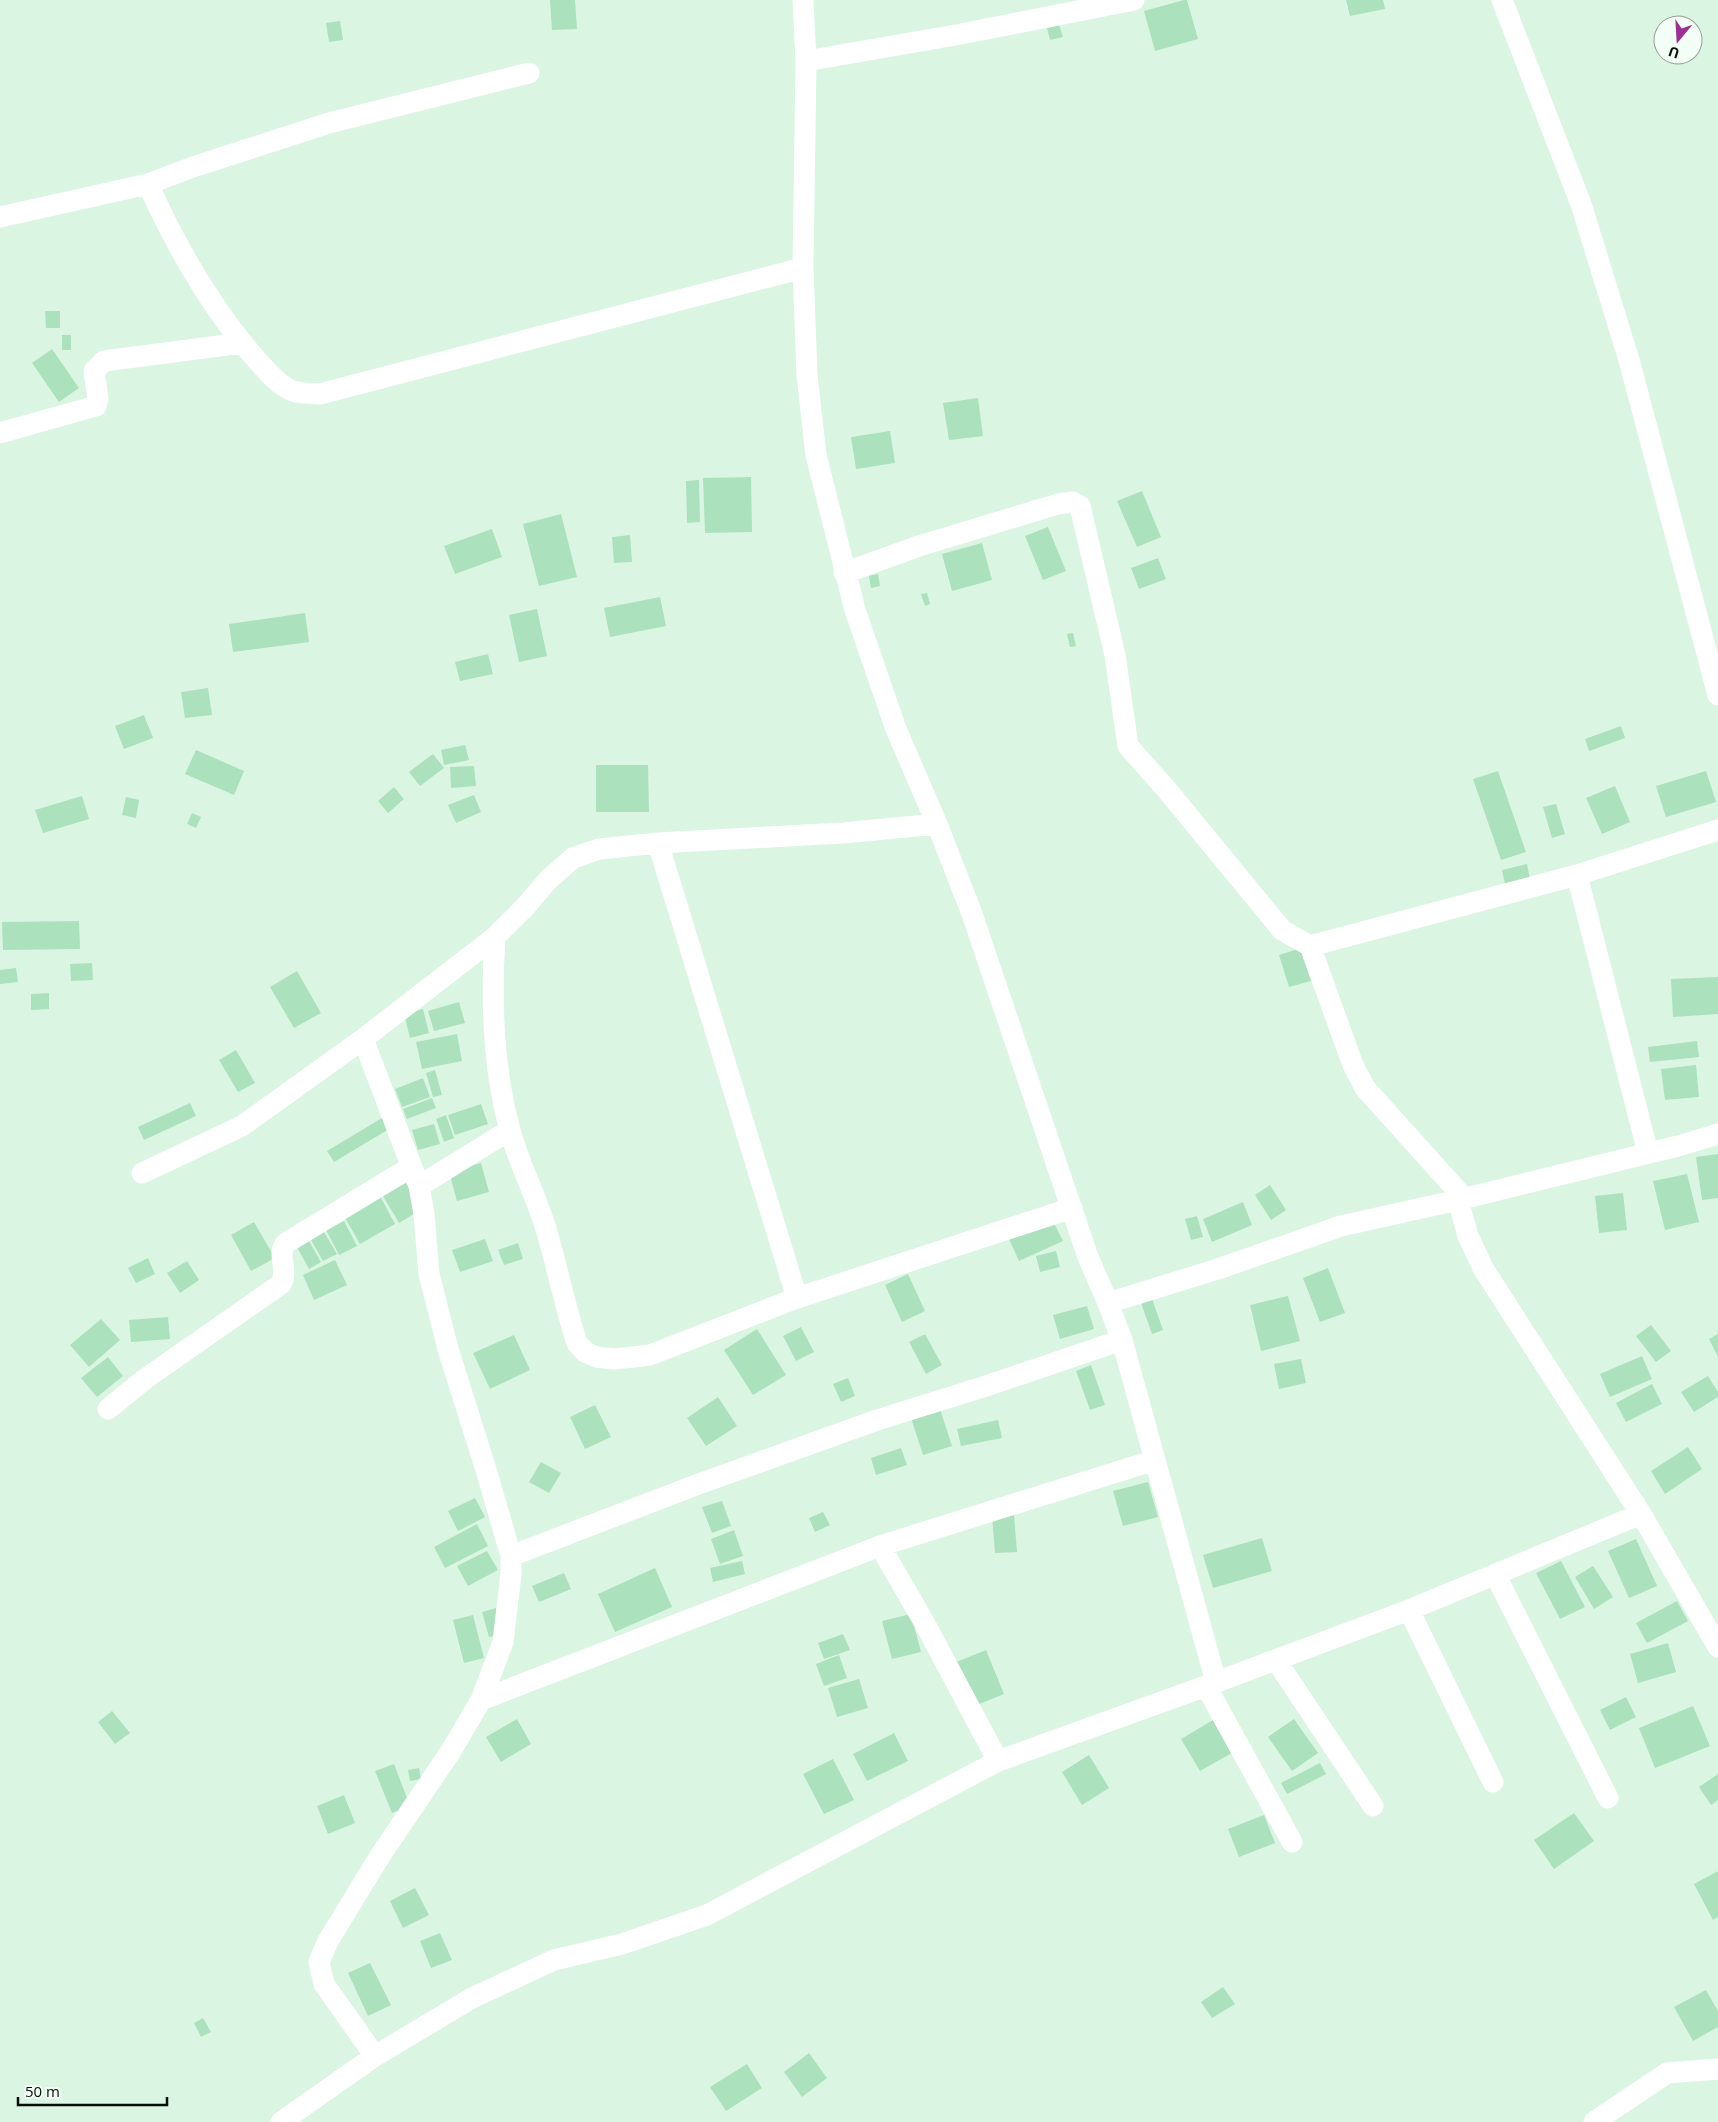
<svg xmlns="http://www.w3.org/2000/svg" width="1718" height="2122" viewBox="0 0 1718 2122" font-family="'Open Sans',sans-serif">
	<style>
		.building { fill: #ace1bd }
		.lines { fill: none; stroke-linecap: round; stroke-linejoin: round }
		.minor { stroke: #fff; stroke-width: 21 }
	</style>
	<rect width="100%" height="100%" fill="#dbf5e3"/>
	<path class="building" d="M 550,0 L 575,0 L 577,29 L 552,30 Z
		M 1184,0 L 1187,0 L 1198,39 L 1155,51 L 1144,11 Z
		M 1346,0 L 1383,0 L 1385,9 L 1350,16 Z
		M 340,21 L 343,40 L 329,42 L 326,23 Z
		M 1059,25 L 1063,37 L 1050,40 L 1047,28 Z
		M 45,311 L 60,311 L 60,328 L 46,328 Z
		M 62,335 L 71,335 L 71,350 L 62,350 Z
		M 52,349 L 79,388 L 59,402 L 32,363 Z
		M 978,398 L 983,436 L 949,440 L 943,403 Z
		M 890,431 L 895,463 L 856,469 L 851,437 Z
		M 751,477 L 752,532 L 705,533 L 703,478 Z
		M 699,480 L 700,522 L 687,523 L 686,481 Z
		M 1142,491 L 1161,537 L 1137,547 L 1117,501 Z
		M 561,514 L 577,577 L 539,586 L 523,524 Z
		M 1048,527 L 1066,571 L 1043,580 L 1025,536 Z
		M 492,529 L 502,557 L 455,574 L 444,546 Z
		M 630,535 L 632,562 L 614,563 L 612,537 Z
		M 982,543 L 992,580 L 952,591 L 942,554 Z
		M 1158,558 L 1166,579 L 1139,589 L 1131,568 Z
		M 878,574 L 880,586 L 871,588 L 869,576 Z
		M 927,593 L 930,604 L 925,606 L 921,594 Z
		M 660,597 L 666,626 L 610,637 L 604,608 Z
		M 537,609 L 547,656 L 519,662 L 509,615 Z
		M 305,613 L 309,642 L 233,652 L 229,624 Z
		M 1073,633 L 1076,646 L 1070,647 L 1067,634 Z
		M 488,654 L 493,674 L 460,681 L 455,662 Z
		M 208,688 L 212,715 L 185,718 L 181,692 Z
		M 144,715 L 153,738 L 124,749 L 115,726 Z
		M 1621,726 L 1625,738 L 1589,751 L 1585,739 Z
		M 465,745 L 469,760 L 444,765 L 441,750 Z
		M 196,750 L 244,771 L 234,795 L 185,774 Z
		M 433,754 L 444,768 L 420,786 L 409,772 Z
		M 596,765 L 648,765 L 649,812 L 596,812 Z
		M 474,766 L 476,786 L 451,788 L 450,767 Z
		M 1498,771 L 1526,852 L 1501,860 L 1473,779 Z
		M 1706,771 L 1716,802 L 1666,817 L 1656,786 Z
		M 1615,786 L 1630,822 L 1602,834 L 1586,798 Z
		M 394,787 L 404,799 L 388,813 L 378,801 Z
		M 474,795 L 481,812 L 456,823 L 448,805 Z
		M 82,796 L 89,819 L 43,833 L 35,810 Z
		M 126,797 L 139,800 L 136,818 L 122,815 Z
		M 1556,804 L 1565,834 L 1552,838 L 1543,807 Z
		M 192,813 L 201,817 L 196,828 L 187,824 Z
		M 1527,864 L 1531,884 L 1506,889 L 1502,870 Z
		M 79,921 L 80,949 L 3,950 L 2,922 Z
		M 1301,948 L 1311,981 L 1289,987 L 1279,955 Z
		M 92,963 L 93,980 L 71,981 L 70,964 Z
		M 16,968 L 18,982 L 0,984 L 0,970 Z
		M 297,971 L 321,1013 L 294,1028 L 270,987 Z
		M 1718,977 L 1718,1014 L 1673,1017 L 1671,979 Z
		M 49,993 L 49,1009 L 31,1010 L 31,994 Z
		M 459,1002 L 465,1023 L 434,1031 L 428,1011 Z
		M 423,1009 L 429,1033 L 410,1038 L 404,1014 Z
		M 457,1034 L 462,1061 L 422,1069 L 416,1042 Z
		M 1697,1041 L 1699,1057 L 1650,1062 L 1648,1047 Z
		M 236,1050 L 255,1083 L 238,1092 L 219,1060 Z
		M 1696,1065 L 1699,1097 L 1665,1100 L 1661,1069 Z
		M 435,1070 L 442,1095 L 433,1097 L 426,1073 Z
		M 423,1078 L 430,1097 L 402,1107 L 395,1089 Z
		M 432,1098 L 436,1108 L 407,1119 L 403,1109 Z
		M 190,1103 L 196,1116 L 144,1140 L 138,1127 Z
		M 481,1104 L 488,1124 L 455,1135 L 448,1115 Z
		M 446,1115 L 454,1138 L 444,1142 L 436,1119 Z
		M 382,1118 L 389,1129 L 334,1162 L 327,1151 Z
		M 434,1124 L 440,1144 L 418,1150 L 412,1130 Z
		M 1718,1154 L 1718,1198 L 1702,1200 L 1696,1157 Z
		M 481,1163 L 489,1192 L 457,1201 L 449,1172 Z
		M 1687,1174 L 1699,1222 L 1665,1230 L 1653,1181 Z
		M 406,1183 L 422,1209 L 399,1223 L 383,1196 Z
		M 1270,1185 L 1286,1210 L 1271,1220 L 1255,1195 Z
		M 1623,1193 L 1627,1230 L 1599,1233 L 1595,1196 Z
		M 380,1196 L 395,1224 L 360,1244 L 344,1216 Z
		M 1243,1202 L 1252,1225 L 1212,1242 L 1203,1219 Z
		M 1197,1216 L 1203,1237 L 1191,1240 L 1185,1219 Z
		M 1052,1219 L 1063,1241 L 1019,1261 L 1009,1239 Z
		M 344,1221 L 357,1246 L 339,1255 L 326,1230 Z
		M 254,1222 L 275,1258 L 251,1271 L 231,1235 Z
		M 324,1232 L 337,1254 L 323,1261 L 311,1240 Z
		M 485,1239 L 493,1261 L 460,1272 L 452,1250 Z
		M 309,1241 L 321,1262 L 309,1269 L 297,1247 Z
		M 518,1243 L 523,1259 L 504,1265 L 498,1250 Z
		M 1056,1251 L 1060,1267 L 1040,1272 L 1036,1256 Z
		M 148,1258 L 155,1274 L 136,1283 L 128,1268 Z
		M 335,1260 L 347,1285 L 314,1300 L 303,1275 Z
		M 187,1261 L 199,1280 L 180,1293 L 167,1273 Z
		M 1328,1268 L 1345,1313 L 1320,1322 L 1303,1278 Z
		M 908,1274 L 925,1311 L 902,1322 L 885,1285 Z
		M 1151,1296 L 1163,1330 L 1152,1334 L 1140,1300 Z
		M 1288,1296 L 1300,1341 L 1261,1351 L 1250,1305 Z
		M 1087,1306 L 1094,1329 L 1060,1339 L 1053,1315 Z
		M 168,1317 L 170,1339 L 131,1342 L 129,1320 Z
		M 101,1319 L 120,1340 L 89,1367 L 70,1345 Z
		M 1651,1325 L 1671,1351 L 1656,1362 L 1636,1336 Z
		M 801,1327 L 814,1352 L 796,1361 L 783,1336 Z
		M 757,1329 L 786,1375 L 753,1395 L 724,1350 Z
		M 925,1334 L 942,1365 L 926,1374 L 909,1342 Z
		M 1718,1334 L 1718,1357 L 1709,1339 Z
		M 514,1335 L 530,1370 L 490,1389 L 473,1353 Z
		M 1642,1356 L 1652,1379 L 1610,1397 L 1600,1374 Z
		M 108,1357 L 123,1376 L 97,1397 L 81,1378 Z
		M 1301,1359 L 1306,1383 L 1279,1389 L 1274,1364 Z
		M 1091,1365 L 1105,1405 L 1090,1410 L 1076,1371 Z
		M 1708,1376 L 1718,1392 L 1718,1397 L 1694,1412 L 1681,1392 Z
		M 848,1378 L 855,1396 L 841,1402 L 833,1384 Z
		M 1652,1384 L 1662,1404 L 1626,1422 L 1616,1403 Z
		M 718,1397 L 737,1426 L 706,1446 L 687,1418 Z
		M 595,1405 L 611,1437 L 585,1449 L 570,1417 Z
		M 940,1409 L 952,1446 L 923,1455 L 911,1418 Z
		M 998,1420 L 1002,1438 L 961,1446 L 957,1429 Z
		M 1688,1447 L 1702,1469 L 1665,1494 L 1651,1471 Z
		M 901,1448 L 907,1465 L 876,1475 L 871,1458 Z
		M 541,1462 L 561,1473 L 549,1493 L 529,1482 Z
		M 1148,1482 L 1158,1517 L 1123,1526 L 1113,1491 Z
		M 475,1498 L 485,1517 L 458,1531 L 448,1511 Z
		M 722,1501 L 731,1526 L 712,1533 L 702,1507 Z
		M 823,1512 L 830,1525 L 815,1532 L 809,1518 Z
		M 1014,1515 L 1017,1552 L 995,1553 L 992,1516 Z
		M 477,1524 L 488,1546 L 445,1568 L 434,1547 Z
		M 734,1530 L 743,1556 L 720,1564 L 711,1539 Z
		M 1262,1538 L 1272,1571 L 1213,1588 L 1203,1555 Z
		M 1636,1539 L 1657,1586 L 1629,1598 L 1608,1551 Z
		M 487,1551 L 498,1570 L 468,1586 L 457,1566 Z
		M 742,1561 L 745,1574 L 713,1582 L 710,1568 Z
		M 1561,1561 L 1585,1607 L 1560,1619 L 1536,1573 Z
		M 1593,1566 L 1613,1597 L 1594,1609 L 1575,1577 Z
		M 655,1568 L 672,1607 L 615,1632 L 598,1594 Z
		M 564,1573 L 571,1589 L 539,1602 L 532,1586 Z
		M 1677,1601 L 1688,1621 L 1647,1643 L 1636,1623 Z
		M 496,1608 L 503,1634 L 489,1637 L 482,1612 Z
		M 911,1614 L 921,1652 L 892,1659 L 882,1621 Z
		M 473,1615 L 484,1658 L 464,1663 L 453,1620 Z
		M 843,1634 L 850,1650 L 824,1659 L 818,1643 Z
		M 1668,1643 L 1676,1672 L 1638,1683 L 1630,1654 Z
		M 986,1650 L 1004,1694 L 974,1706 L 956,1662 Z
		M 839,1655 L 847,1678 L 824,1686 L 816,1664 Z
		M 859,1679 L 868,1708 L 837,1717 L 828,1688 Z
		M 1626,1697 L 1636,1717 L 1610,1730 L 1600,1710 Z
		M 1693,1706 L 1710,1746 L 1655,1768 L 1639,1728 Z
		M 112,1711 L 130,1733 L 115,1744 L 98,1722 Z
		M 517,1719 L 531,1744 L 501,1762 L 486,1737 Z
		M 1294,1719 L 1318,1753 L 1292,1771 L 1268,1737 Z
		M 1213,1720 L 1232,1753 L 1200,1771 L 1181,1739 Z
		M 894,1733 L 908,1761 L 867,1781 L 853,1754 Z
		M 1089,1755 L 1109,1788 L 1082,1805 L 1062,1772 Z
		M 833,1759 L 854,1800 L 824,1814 L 803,1774 Z
		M 1320,1763 L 1326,1774 L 1287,1794 L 1281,1783 Z
		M 394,1764 L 410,1806 L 392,1813 L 375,1771 Z
		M 419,1768 L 421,1779 L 410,1781 L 408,1770 Z
		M 1718,1774 L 1718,1800 L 1711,1805 L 1699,1787 Z
		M 344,1795 L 355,1823 L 328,1834 L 317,1806 Z
		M 1574,1813 L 1594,1841 L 1554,1869 L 1534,1840 Z
		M 1264,1815 L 1275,1843 L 1239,1857 L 1228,1829 Z
		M 1718,1871 L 1718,1917 L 1713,1920 L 1694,1884 Z
		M 415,1888 L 429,1915 L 403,1928 L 390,1901 Z
		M 440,1933 L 452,1960 L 431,1968 L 420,1941 Z
		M 370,1963 L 391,2005 L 368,2016 L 348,1973 Z
		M 1223,1987 L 1235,2004 L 1212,2018 L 1201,2002 Z
		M 1706,1990 L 1718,2011 L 1718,2027 L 1693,2041 L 1674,2007 Z
		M 203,2018 L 211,2032 L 201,2037 L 194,2023 Z
		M 809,2053 L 827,2078 L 802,2097 L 784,2072 Z
		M 747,2064 L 762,2088 L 726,2111 L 710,2087 Z"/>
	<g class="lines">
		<path class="minor" d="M 803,0 L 806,61 L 803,268 L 807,375 L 816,455 L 855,610 L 896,729 L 937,824 L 971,911 L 1088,1257 L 1108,1303 L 1122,1340 L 1216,1682
			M 1502,0 L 1581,204 L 1629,360 L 1718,695
			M 806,61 L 961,34 L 1134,0
			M 148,184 C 176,246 210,307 256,359 C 267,371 278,385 293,391 C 301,394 312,393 320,394 L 803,268
			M 0,217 L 148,184 L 193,167 L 329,123 L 529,73
			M 0,433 L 96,406 L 98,399 L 94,371 L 104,361 L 242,343
			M 844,573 L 919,546 L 1058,504 L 1073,502 L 1080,506 L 1115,655 L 1128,746 L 1167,790 L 1282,930 L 1310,946 L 1577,875 L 1648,1153
			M 658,843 L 797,1298
			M 1577,875 L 1718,830
			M 495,937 C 491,1000 493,1069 510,1130 C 518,1162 535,1193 545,1226 C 557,1264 564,1304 577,1343 L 585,1352 L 596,1357 L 615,1359 L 650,1355 L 797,1298 L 1072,1208
			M 1310,946 L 1353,1065 L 1365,1088 L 1464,1198
			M 363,1039 L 419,1186 L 424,1214 L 429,1274 L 448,1349 L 487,1473 L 511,1556 L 511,1574 L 503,1642 L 481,1700 L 451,1751 L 380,1856 L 328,1941 L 319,1962 L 324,1984 L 375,2056
			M 142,1173 L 242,1126 L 363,1039 L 495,937 L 526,906 L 548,880 L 573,858 L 599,849 L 658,843 L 843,833 L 937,824
			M 419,1186 L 510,1130
			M 1458,1200 L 1468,1236 L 1483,1268 L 1641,1514 L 1718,1647
			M 1108,1303 L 1221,1268 L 1341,1226 L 1458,1200 L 1678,1146 L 1718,1134
			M 108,1409 L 145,1379 L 281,1284 C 289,1270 276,1255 286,1243 L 411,1167
			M 880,1546 L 924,1622 L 998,1761
			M 511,1556 L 696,1485 L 877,1420 L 983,1387 L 1122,1340
			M 1495,1574 L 1608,1798
			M 1409,1610 L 1493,1782
			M 1276,1660 L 1373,1806
			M 1206,1686 L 1292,1842
			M 481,1700 L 880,1546 L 1155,1460
			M 281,2122 L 375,2056 L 472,1998 L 554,1960 L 622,1944 L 707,1915 L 998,1761 L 1206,1686 L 1409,1610 L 1641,1514
			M 1594,2122 L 1667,2073 L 1718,2069"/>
	</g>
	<g transform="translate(1678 40) rotate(198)"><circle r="24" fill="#f3fef6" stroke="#949e97"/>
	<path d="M0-4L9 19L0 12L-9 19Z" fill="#9b3092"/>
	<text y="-8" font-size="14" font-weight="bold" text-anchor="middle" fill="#060e08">U</text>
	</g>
	<path d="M18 2097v8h149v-8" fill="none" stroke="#060e08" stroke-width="2.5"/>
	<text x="25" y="2097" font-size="15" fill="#060e08" stroke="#f3fef6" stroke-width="4" paint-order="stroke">50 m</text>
</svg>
